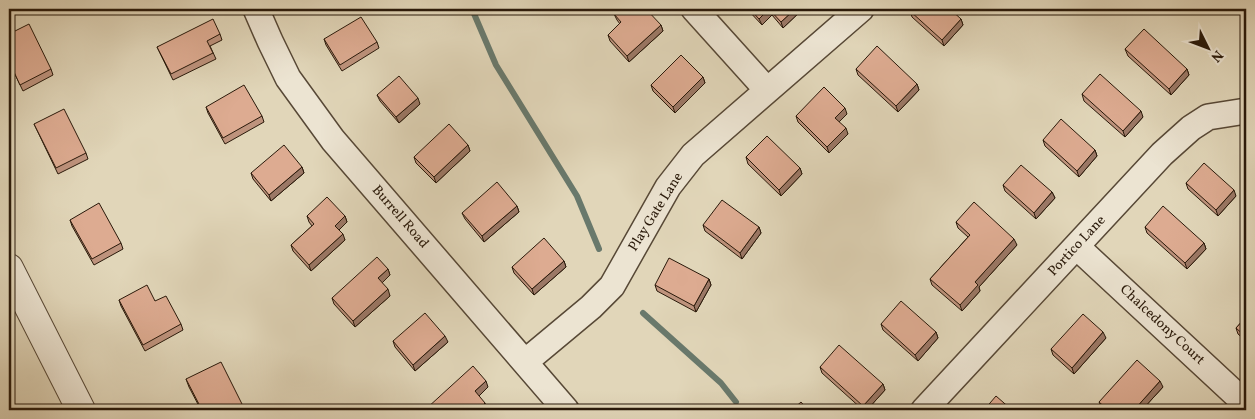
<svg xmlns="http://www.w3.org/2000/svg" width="1255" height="419" viewBox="0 0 1255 419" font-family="Vollkorn,serif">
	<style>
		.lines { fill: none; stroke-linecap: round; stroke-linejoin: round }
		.stream { stroke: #69796c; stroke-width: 6 }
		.minor-casing { stroke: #574836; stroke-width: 28 }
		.tertiary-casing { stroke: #574836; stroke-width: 30 }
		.minor { stroke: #ece4d2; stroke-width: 25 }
		.tertiary { stroke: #ece4d2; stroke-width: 28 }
		.wall { fill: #be937d; stroke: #29190a }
		.shaded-wall { fill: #9b7866; stroke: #29190a }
		.building { fill: #ddab91; stroke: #29190a }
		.labels { text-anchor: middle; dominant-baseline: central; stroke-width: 4; stroke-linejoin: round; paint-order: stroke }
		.street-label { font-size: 14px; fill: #29190a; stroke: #ece4d2 }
	</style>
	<rect width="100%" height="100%" fill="#e1d6b9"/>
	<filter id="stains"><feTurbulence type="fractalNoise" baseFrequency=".004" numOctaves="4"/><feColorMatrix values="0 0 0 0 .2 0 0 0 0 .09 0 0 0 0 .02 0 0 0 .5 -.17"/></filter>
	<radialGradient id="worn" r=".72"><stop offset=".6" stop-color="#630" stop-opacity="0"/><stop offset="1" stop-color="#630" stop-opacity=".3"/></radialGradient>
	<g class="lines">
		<path class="stream" d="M 472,9 L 496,65 L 577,196 L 599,249
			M 643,313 L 721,383 L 736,402"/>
		<g class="minor-casing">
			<path id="minor" d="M 256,9 L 270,41 L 288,78 L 333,140 L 566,410
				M 694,9 L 767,90
				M 1077,247 L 1246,404
				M 525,362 L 591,307 L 612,286 L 668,187 L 693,155 L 861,9
				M 924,410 L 1162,154 L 1191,128 L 1208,117 L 1246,111"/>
		</g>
		<g class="tertiary-casing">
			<path id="tertiary" d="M 9,268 L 81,410"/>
		</g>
		<use href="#minor" class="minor"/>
		<use href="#tertiary" class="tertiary"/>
	</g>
	<path class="wall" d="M 747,9 L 803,9 L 783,28 L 772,15 L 762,25 Z
		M 910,11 L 961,19 L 963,25 L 944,46 L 912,17 Z
		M 614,14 L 661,25 L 663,31 L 629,62 L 610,41 L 608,35 L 620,24 L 617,20 Z
		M 9,34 L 51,69 L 53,75 L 23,91 L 9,62 Z
		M 220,34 L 222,40 L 210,46 L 216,59 L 173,80 L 157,47 Z
		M 324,39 L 377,42 L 379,48 L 342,71 L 326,45 Z
		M 1125,49 L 1187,69 L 1189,75 L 1171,95 L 1128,56 Z
		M 856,69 L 917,84 L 919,90 L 898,112 L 858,75 Z
		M 703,77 L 705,83 L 675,113 L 653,91 L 651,85 Z
		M 1082,94 L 1143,117 L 1125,137 L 1084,101 Z
		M 377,95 L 420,104 L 399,123 L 380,101 Z
		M 206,107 L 262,116 L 264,122 L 225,144 L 208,113 Z
		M 847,114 L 839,122 L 848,134 L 829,153 L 798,122 L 796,116 Z
		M 34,124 L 86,153 L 88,159 L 58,174 Z
		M 1043,140 L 1095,150 L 1097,156 L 1079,177 L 1045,146 Z
		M 468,145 L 470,151 L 436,183 L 416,163 L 414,157 Z
		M 746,157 L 800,168 L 802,174 L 781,196 L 748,164 Z
		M 302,167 L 304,173 L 271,201 L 253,179 L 251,173 Z
		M 1186,183 L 1236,196 L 1218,216 L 1188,189 Z
		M 1003,185 L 1052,192 L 1055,198 L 1036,219 L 1005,191 Z
		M 517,206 L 519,212 L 484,242 L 465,219 L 462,213 Z
		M 307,216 L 345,216 L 347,222 L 339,230 L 345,240 L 311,271 L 293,251 L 291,245 L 312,226 L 309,222 Z
		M 70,220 L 121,243 L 123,249 L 94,265 L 72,226 Z
		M 956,222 L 1017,245 L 979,287 L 980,291 L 962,311 L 932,285 L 930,279 L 968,237 L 958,228 Z
		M 703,225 L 759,227 L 761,233 L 742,259 L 705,231 Z
		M 1145,227 L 1204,243 L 1206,249 L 1187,269 L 1147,233 Z
		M 564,261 L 566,267 L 534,295 L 514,273 L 512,267 Z
		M 388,269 L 390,275 L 382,283 L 390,296 L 355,327 L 334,304 L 332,298 Z
		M 709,279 L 711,285 L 696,312 L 657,291 L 655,285 Z
		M 119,300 L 155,301 L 181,324 L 183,330 L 145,351 L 121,306 Z
		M 1246,317 L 1246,341 L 1238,334 L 1236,328 Z
		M 881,324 L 936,332 L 938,338 L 918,361 L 883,330 Z
		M 1106,338 L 1074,374 L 1053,355 L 1051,349 Z
		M 393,341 L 448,342 L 415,371 L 395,347 Z
		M 820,367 L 883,384 L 885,390 L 867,410 L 863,410 L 822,373 Z
		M 186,379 L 245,410 L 201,410 L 189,387 Z
		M 1163,387 L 1142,410 L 1104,410 L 1102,408 L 1099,402 Z"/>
	<path class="shaded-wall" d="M 769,9 L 772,15 L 762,25 L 759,19 Z
		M 795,9 L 803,9 L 783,28 L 781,22 Z
		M 961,19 L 963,25 L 944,46 L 942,40 Z
		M 661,25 L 663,31 L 629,62 L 627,56 Z
		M 1187,69 L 1189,75 L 1171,95 L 1169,89 Z
		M 703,77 L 705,83 L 675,113 L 673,107 Z
		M 917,84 L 919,90 L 898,112 L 896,106 Z
		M 418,98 L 420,104 L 399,123 L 396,117 Z
		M 845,108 L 847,114 L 837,124 L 835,118 Z
		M 1141,111 L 1143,117 L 1125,137 L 1123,131 Z
		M 846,128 L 848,134 L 829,153 L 827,147 Z
		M 468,145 L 470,151 L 436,183 L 434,177 Z
		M 1095,150 L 1097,156 L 1079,177 L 1077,171 Z
		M 302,167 L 304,173 L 271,201 L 269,195 Z
		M 800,168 L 802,174 L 781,196 L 779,190 Z
		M 1234,190 L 1236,196 L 1218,216 L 1216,210 Z
		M 1052,192 L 1055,198 L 1036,219 L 1034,213 Z
		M 517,206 L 519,212 L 484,242 L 482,236 Z
		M 345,216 L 347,222 L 337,232 L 335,226 Z
		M 759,227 L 761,233 L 742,259 L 740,253 Z
		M 343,234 L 345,240 L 311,271 L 309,265 Z
		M 1014,239 L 1017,245 L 979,287 L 980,291 L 962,311 L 960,305 L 975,282 Z
		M 1204,243 L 1206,249 L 1187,269 L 1185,263 Z
		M 564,261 L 566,267 L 534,295 L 532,289 Z
		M 388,269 L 390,275 L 380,285 L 378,278 Z
		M 709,279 L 711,285 L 696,312 L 694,306 Z
		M 388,289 L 390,296 L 355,327 L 353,321 Z
		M 936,332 L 938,338 L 918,361 L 915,355 Z
		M 1103,332 L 1106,338 L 1074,374 L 1072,368 Z
		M 445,336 L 448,342 L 415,371 L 413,365 Z
		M 486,381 L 488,387 L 477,398 L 475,391 Z
		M 1160,381 L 1163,387 L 1142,410 L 1134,410 Z
		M 883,384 L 885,390 L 867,410 L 865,410 L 863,406 Z
		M 485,403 L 488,409 L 487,410 L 478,410 Z"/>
	<path class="building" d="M 621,9 L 646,9 L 661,25 L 627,56 L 608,35 L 621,22 L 614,14 Z
		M 750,9 L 795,9 L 781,22 L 769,9 L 759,19 Z
		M 912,9 L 950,9 L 961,19 L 942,40 L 910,11 Z
		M 361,17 L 377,42 L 340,65 L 324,39 Z
		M 213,19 L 220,34 L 207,41 L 213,53 L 171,74 L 157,47 Z
		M 29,24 L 51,69 L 20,85 L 9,61 L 9,34 Z
		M 1144,29 L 1187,69 L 1169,89 L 1125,49 Z
		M 877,46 L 917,84 L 896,106 L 856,69 Z
		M 681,55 L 703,77 L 673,107 L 651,85 Z
		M 1100,74 L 1141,111 L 1123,131 L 1082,94 Z
		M 399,76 L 418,98 L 396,117 L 377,95 Z
		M 244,85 L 262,116 L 223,138 L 206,107 Z
		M 824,87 L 845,108 L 835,118 L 846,128 L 827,147 L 796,116 Z
		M 64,109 L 86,153 L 56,168 L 34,124 Z
		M 1061,119 L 1095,150 L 1077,171 L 1043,140 Z
		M 449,124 L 468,145 L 434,177 L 414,157 Z
		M 767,136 L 800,168 L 779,190 L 746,157 Z
		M 284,145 L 302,167 L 269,195 L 251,173 Z
		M 1204,163 L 1234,190 L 1216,210 L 1186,183 Z
		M 1021,165 L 1052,192 L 1034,213 L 1003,185 Z
		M 497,182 L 517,206 L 482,236 L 462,213 Z
		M 327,197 L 345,216 L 335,226 L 343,234 L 309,265 L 291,245 L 314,224 L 307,216 Z
		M 722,200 L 759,227 L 740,253 L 703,225 Z
		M 974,202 L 1014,239 L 975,282 L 978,285 L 960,305 L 930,279 L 970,235 L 956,222 Z
		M 99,203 L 121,243 L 92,259 L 70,220 Z
		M 1163,206 L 1204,243 L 1185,263 L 1145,227 Z
		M 544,238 L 564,261 L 532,289 L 512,267 Z
		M 377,257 L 388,269 L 378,278 L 388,289 L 353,321 L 332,298 Z
		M 669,258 L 709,279 L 694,306 L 655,285 Z
		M 147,285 L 155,301 L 166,296 L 181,324 L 143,345 L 119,300 Z
		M 901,301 L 936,332 L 915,355 L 881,324 Z
		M 425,313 L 445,336 L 413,365 L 393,341 Z
		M 1083,314 L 1103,332 L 1072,368 L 1051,349 Z
		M 1246,317 L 1246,337 L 1236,328 Z
		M 839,345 L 883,384 L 863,406 L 820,367 Z
		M 1137,360 L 1160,381 L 1134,410 L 1108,410 L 1099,402 Z
		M 221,362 L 245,410 L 202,410 L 186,379 Z
		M 473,366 L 486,381 L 475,391 L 485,403 L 478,410 L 429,410 L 427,408 Z
		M 996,396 L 1012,410 L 984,410 Z
		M 801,402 L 808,410 L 792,410 Z"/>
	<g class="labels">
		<g class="street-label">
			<text transform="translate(656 212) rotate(-58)">Play Gate Lane</text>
			<text transform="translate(400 217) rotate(49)">Burrell Road</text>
			<text transform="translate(1077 246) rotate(-47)">Portico Lane</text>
			<text transform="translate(1162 325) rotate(43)">Chalcedony Court</text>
		</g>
	</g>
	<rect width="1255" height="419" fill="none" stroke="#e1d6b9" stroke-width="30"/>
	<rect x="10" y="10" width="1235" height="399" fill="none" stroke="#29190a" stroke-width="2.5"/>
	<rect x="15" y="15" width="1225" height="389" fill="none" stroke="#29190a"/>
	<g transform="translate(1208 48) rotate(132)" stroke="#ece4d2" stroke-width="4" paint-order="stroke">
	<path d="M0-4L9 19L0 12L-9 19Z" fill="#29190a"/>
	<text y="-8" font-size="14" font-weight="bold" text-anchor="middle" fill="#29190a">N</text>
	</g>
	<rect width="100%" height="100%" filter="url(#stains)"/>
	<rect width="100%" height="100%" fill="url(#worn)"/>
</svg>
